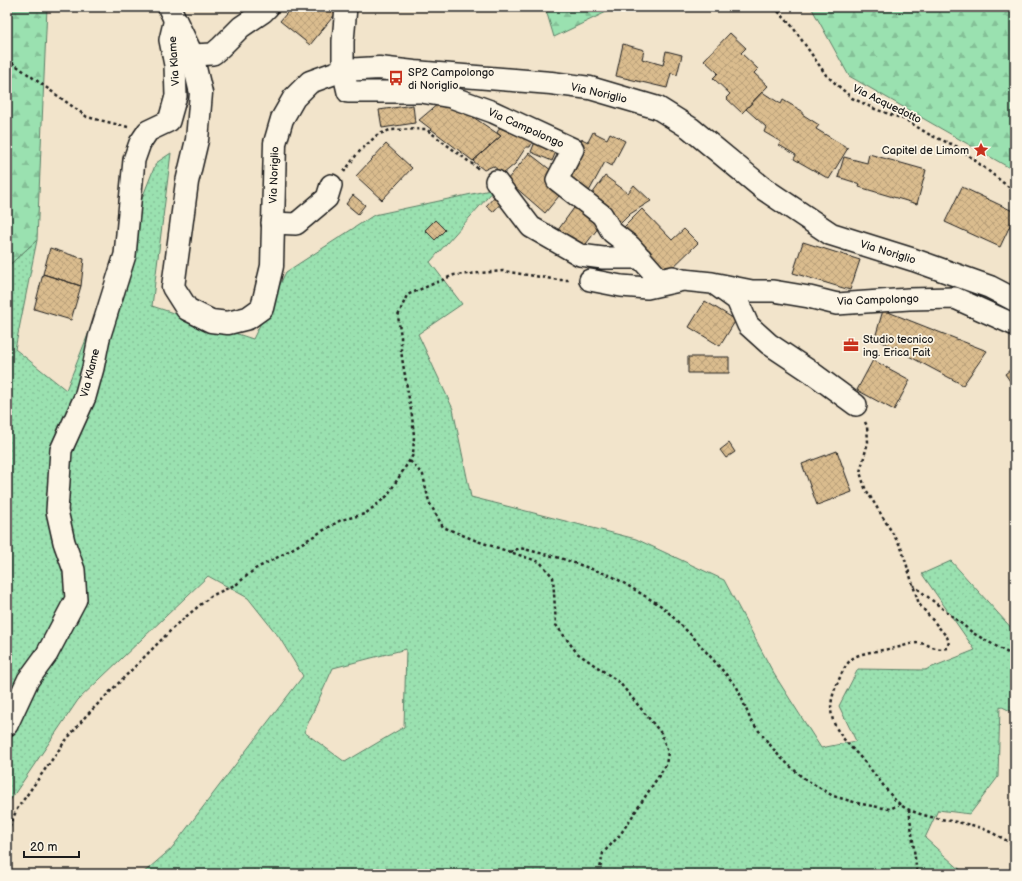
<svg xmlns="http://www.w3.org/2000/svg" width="1022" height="881" viewBox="0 0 1022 881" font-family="'Balsamiq Sans',sans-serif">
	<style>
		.grass { fill: url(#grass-dots); stroke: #5b7e66; fill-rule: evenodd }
		.forest { fill: url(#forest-firs); stroke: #5b7e66 }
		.building { fill: url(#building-cross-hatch); stroke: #1c1c1c }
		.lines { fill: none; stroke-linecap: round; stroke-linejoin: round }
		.minor-casing { stroke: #1c1c1c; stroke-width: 24 }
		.major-casing { stroke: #1c1c1c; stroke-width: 25 }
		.path { stroke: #1c1c1c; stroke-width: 2.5; stroke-dasharray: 3 3; stroke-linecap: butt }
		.minor { stroke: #fcf5e5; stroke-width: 21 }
		.major { stroke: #fcf5e5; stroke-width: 22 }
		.labels { text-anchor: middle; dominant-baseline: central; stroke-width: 3.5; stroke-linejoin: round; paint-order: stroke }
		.street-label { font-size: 11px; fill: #1c1c1c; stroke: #fcf5e5 }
		.poi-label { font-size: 11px; fill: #1c1c1c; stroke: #fcf5e5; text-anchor: start }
	</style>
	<defs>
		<pattern id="grass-dots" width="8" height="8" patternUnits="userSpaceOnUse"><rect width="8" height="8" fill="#9ae1b0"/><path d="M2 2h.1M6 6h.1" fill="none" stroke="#84c097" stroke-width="1.8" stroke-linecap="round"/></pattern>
		<pattern id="forest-firs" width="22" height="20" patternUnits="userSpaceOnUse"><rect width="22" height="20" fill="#9ae1b0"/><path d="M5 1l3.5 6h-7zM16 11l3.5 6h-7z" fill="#84c097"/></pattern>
		<pattern id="building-cross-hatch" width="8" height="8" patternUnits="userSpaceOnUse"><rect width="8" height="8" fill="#dabc8e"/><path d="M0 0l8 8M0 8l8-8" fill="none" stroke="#baa17a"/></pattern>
	</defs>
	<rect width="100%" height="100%" fill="#f2e4cb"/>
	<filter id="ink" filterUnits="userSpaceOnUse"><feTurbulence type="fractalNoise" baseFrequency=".025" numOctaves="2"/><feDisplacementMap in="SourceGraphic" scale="8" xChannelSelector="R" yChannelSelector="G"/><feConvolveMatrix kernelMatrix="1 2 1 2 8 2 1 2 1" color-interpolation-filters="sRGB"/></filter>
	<g filter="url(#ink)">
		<path class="grass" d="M 171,153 L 152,306 L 253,339 L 286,272 L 374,215 L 495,189 L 430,262 L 462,304 L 418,334 L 453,409 L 471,497 L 636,539 L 724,580 L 774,674 L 821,748 L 856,741 L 839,706 L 858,669 L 925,670 L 975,650 L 922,574 L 951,561 L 1015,632 L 1015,713 L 1000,706 L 998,777 L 970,814 L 938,810 L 925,838 L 965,874 L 142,874 L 171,849 L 303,676 L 279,637 L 248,598 L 208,576 L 78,700 L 7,805 L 7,267 L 37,240 L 15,349 L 66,390 L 156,163 ZM 406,649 L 404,727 L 345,762 L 304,732 L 333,668 Z"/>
		<path class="forest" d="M 7,7 L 47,7 L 37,240 L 7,267 Z
			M 545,7 L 617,7 L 554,37 Z
			M 811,7 L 1015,7 L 1015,171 L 849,76 Z"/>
		<path class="building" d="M 292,7 L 328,7 L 336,13 L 310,45 L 280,21 Z
			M 730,33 L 746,48 L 741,53 L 758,69 L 754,73 L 768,86 L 742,113 L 726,98 L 730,94 L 713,78 L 718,73 L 704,60 Z
			M 623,44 L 644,50 L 642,59 L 663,65 L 666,51 L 682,55 L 677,75 L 671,73 L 667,88 L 616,76 Z
			M 762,92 L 781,104 L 783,100 L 802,111 L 802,114 L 819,125 L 816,129 L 848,148 L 829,179 L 794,159 L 796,155 L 779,145 L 781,142 L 764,132 L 766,127 L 746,109 Z
			M 445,98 L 501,136 L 473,161 L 419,120 Z
			M 413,105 L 415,123 L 382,128 L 379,110 Z
			M 503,120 L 535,137 L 530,147 L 526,147 L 515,164 L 503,174 L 493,166 L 484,170 L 473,161 L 501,136 L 497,133 Z
			M 593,132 L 607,139 L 610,133 L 625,141 L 612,166 L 605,162 L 587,195 L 560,181 L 582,139 L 588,142 Z
			M 536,139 L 558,147 L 552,161 L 531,152 Z
			M 386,144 L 412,168 L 382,200 L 356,176 Z
			M 529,153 L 552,171 L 564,190 L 545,213 L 507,180 Z
			M 869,154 L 926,170 L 917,204 L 859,187 L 860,184 L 838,177 L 844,157 L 867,163 Z
			M 605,176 L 628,193 L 634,185 L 651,201 L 630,214 L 618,226 L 590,197 Z
			M 962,187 L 1015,212 L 1015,215 L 1000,247 L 945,222 Z
			M 497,194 L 504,200 L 493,212 L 486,206 Z
			M 353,195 L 365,205 L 358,214 L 346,204 Z
			M 579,201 L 605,219 L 583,248 L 558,230 Z
			M 642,209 L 672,240 L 684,229 L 698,243 L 666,274 L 622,229 Z
			M 435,220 L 445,230 L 435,240 L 425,230 Z
			M 803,242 L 860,260 L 850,290 L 793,273 Z
			M 50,248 L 84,259 L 81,286 L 43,274 Z
			M 43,274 L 81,286 L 71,320 L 34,309 Z
			M 705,301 L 736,320 L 720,346 L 689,327 Z
			M 883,310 L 987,351 L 963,385 L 875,338 Z
			M 688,357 L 729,357 L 729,373 L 688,373 Z
			M 873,360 L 910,380 L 894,410 L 857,390 Z
			M 1015,366 L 1015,388 L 1005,374 Z
			M 729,443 L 735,452 L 726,458 L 720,450 Z
			M 837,451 L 852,492 L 817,505 L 802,464 Z"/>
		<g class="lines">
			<g class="minor-casing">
				<path id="minor" d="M 346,7 L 343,41 L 343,70 L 348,92 L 421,92 L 451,97 L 493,112 L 573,149 L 557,180 L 602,215 L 612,232 L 630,246 L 660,280 L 673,277 L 683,280
					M 192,55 L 213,54 L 221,47 L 241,27 L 263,12 L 268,7
					M 496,181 L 531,227 L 580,255 L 603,258 L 641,258
					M 272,223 L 296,224 L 327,198 L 331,185
					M 590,280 L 621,286 L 647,288 L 683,280 L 712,283 L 752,291 L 773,291 L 809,297 L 837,304 L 909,299 L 955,298 L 1015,325
					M 716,285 L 737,300 L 748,325 L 769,344 L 811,372 L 856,405
					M 7,725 L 28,680 L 47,654 L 76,599 L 74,570 L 64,542 L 57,511 L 61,450 L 85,397 L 93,368 L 99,338 L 125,255 L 134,160 L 140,143 L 148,131 L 169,121 L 176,96 L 175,65 L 170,40 L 175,19"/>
			</g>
			<g class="major-casing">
				<path id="major" d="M 169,7 L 192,55 L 201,93 L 197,140 L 187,182 L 173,287 L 187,309 L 211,321 L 228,323 L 248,318 L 262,308 L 272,266 L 275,143 L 282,119 L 294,98 L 310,82 L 343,70 L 379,68 L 414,72 L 551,83 L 590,88 L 658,108 L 690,128 L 764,189 L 831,234 L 914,260 L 990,287 L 1015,300"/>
			</g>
			<path class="path" d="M 774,7 L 792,26 L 826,75 L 852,98 L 875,109 L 906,120 L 930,135 L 958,147 L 1015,192
				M 7,59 L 87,117 L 128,127
				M 344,172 L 357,154 L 377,135 L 390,130 L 426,129 L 480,170
				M 865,422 L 867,426 L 868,442 L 860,472 L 865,488 L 901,547 L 919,604 L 947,637 L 949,642 L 947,648 C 934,651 928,643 918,643 C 910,643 902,647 894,648 C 882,651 864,651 853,658 C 845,664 841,675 837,684 C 818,726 849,741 872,771 C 882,782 893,802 907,809 C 927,818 949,820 971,825 C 986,828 1001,838 1015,845
				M 410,461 L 423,475 L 429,502 L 443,527 L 477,541 L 540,562 L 553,577 L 556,625 L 577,653 L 619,682 L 661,733 L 668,752 L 666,765 L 620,835 L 603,853 L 599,874
				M 510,552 L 520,548 L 560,558 L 612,576 L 663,607 L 695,639 L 737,687 L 751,721 L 779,756 L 802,777 L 833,796 L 861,804 L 890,809 L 900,804
				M 913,585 L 973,633 L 1015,657
				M 909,809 L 917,874
				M 7,832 L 17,809 L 63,744 L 85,717 L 177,624 L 211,596 L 237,584 L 255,569 L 280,556 L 341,520 L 365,514 L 387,496 L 413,455 L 414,436 L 412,416 L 403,364 L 401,351 L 401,337 L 398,316 L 407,295 L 454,275 L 503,271 L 559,280 L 571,280"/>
			<use href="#minor" class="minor"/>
			<use href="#major" class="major"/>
		</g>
	</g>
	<defs>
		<g id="bus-bare" transform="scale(1.2)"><path d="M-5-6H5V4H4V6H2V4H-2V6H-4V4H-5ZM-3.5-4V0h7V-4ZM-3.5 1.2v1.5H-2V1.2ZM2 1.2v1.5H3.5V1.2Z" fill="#c8321e" stroke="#fcf5e5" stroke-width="2.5" paint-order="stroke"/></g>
		<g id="sight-bare" transform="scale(1.2)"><path d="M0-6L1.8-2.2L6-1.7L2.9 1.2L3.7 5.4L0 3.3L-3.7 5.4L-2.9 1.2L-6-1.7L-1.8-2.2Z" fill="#c8321e" stroke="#fcf5e5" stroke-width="2.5" paint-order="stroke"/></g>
		<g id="office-bare" transform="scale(1.2)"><path d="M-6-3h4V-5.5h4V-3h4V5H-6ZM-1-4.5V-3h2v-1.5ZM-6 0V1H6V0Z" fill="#c8321e" stroke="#fcf5e5" stroke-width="2.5" paint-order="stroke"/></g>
	</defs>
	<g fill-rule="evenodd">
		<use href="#bus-bare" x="396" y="78"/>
		<use href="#sight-bare" x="981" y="150"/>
		<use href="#office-bare" x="851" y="345"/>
	</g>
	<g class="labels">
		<g class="street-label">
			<text transform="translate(174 61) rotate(-94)">Via Klame</text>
			<text transform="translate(599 93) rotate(13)">Via Noriglio</text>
			<text transform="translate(887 104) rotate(26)">Via Acquedotto</text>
			<text transform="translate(526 128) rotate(24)">Via Campolongo</text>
			<text transform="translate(274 175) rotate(-88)">Via Noriglio</text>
			<text transform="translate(888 252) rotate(17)">Via Noriglio</text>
			<text transform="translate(878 300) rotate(-2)">Via Campolongo</text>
			<text transform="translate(90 373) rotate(-76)">Via Klame</text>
		</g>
		<g class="poi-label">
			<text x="408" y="72">SP2 Campolongo<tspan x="408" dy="13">di Noriglio</tspan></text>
			<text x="969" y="150" text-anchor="end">Capitel de Limom</text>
			<text x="863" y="339">Studio tecnico<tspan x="863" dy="13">ing. Erica Fait</tspan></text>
		</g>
	</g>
	<rect width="1022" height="881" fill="none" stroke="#fcf5e5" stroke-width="24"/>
	<rect x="12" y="12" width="998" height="857" fill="none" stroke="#1c1c1c" stroke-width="1.5" filter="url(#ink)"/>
	<path d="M24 851v6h55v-6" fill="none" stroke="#1c1c1c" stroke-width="2"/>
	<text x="30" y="851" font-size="12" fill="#1c1c1c" stroke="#fcf5e5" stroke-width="3" paint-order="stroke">20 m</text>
</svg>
